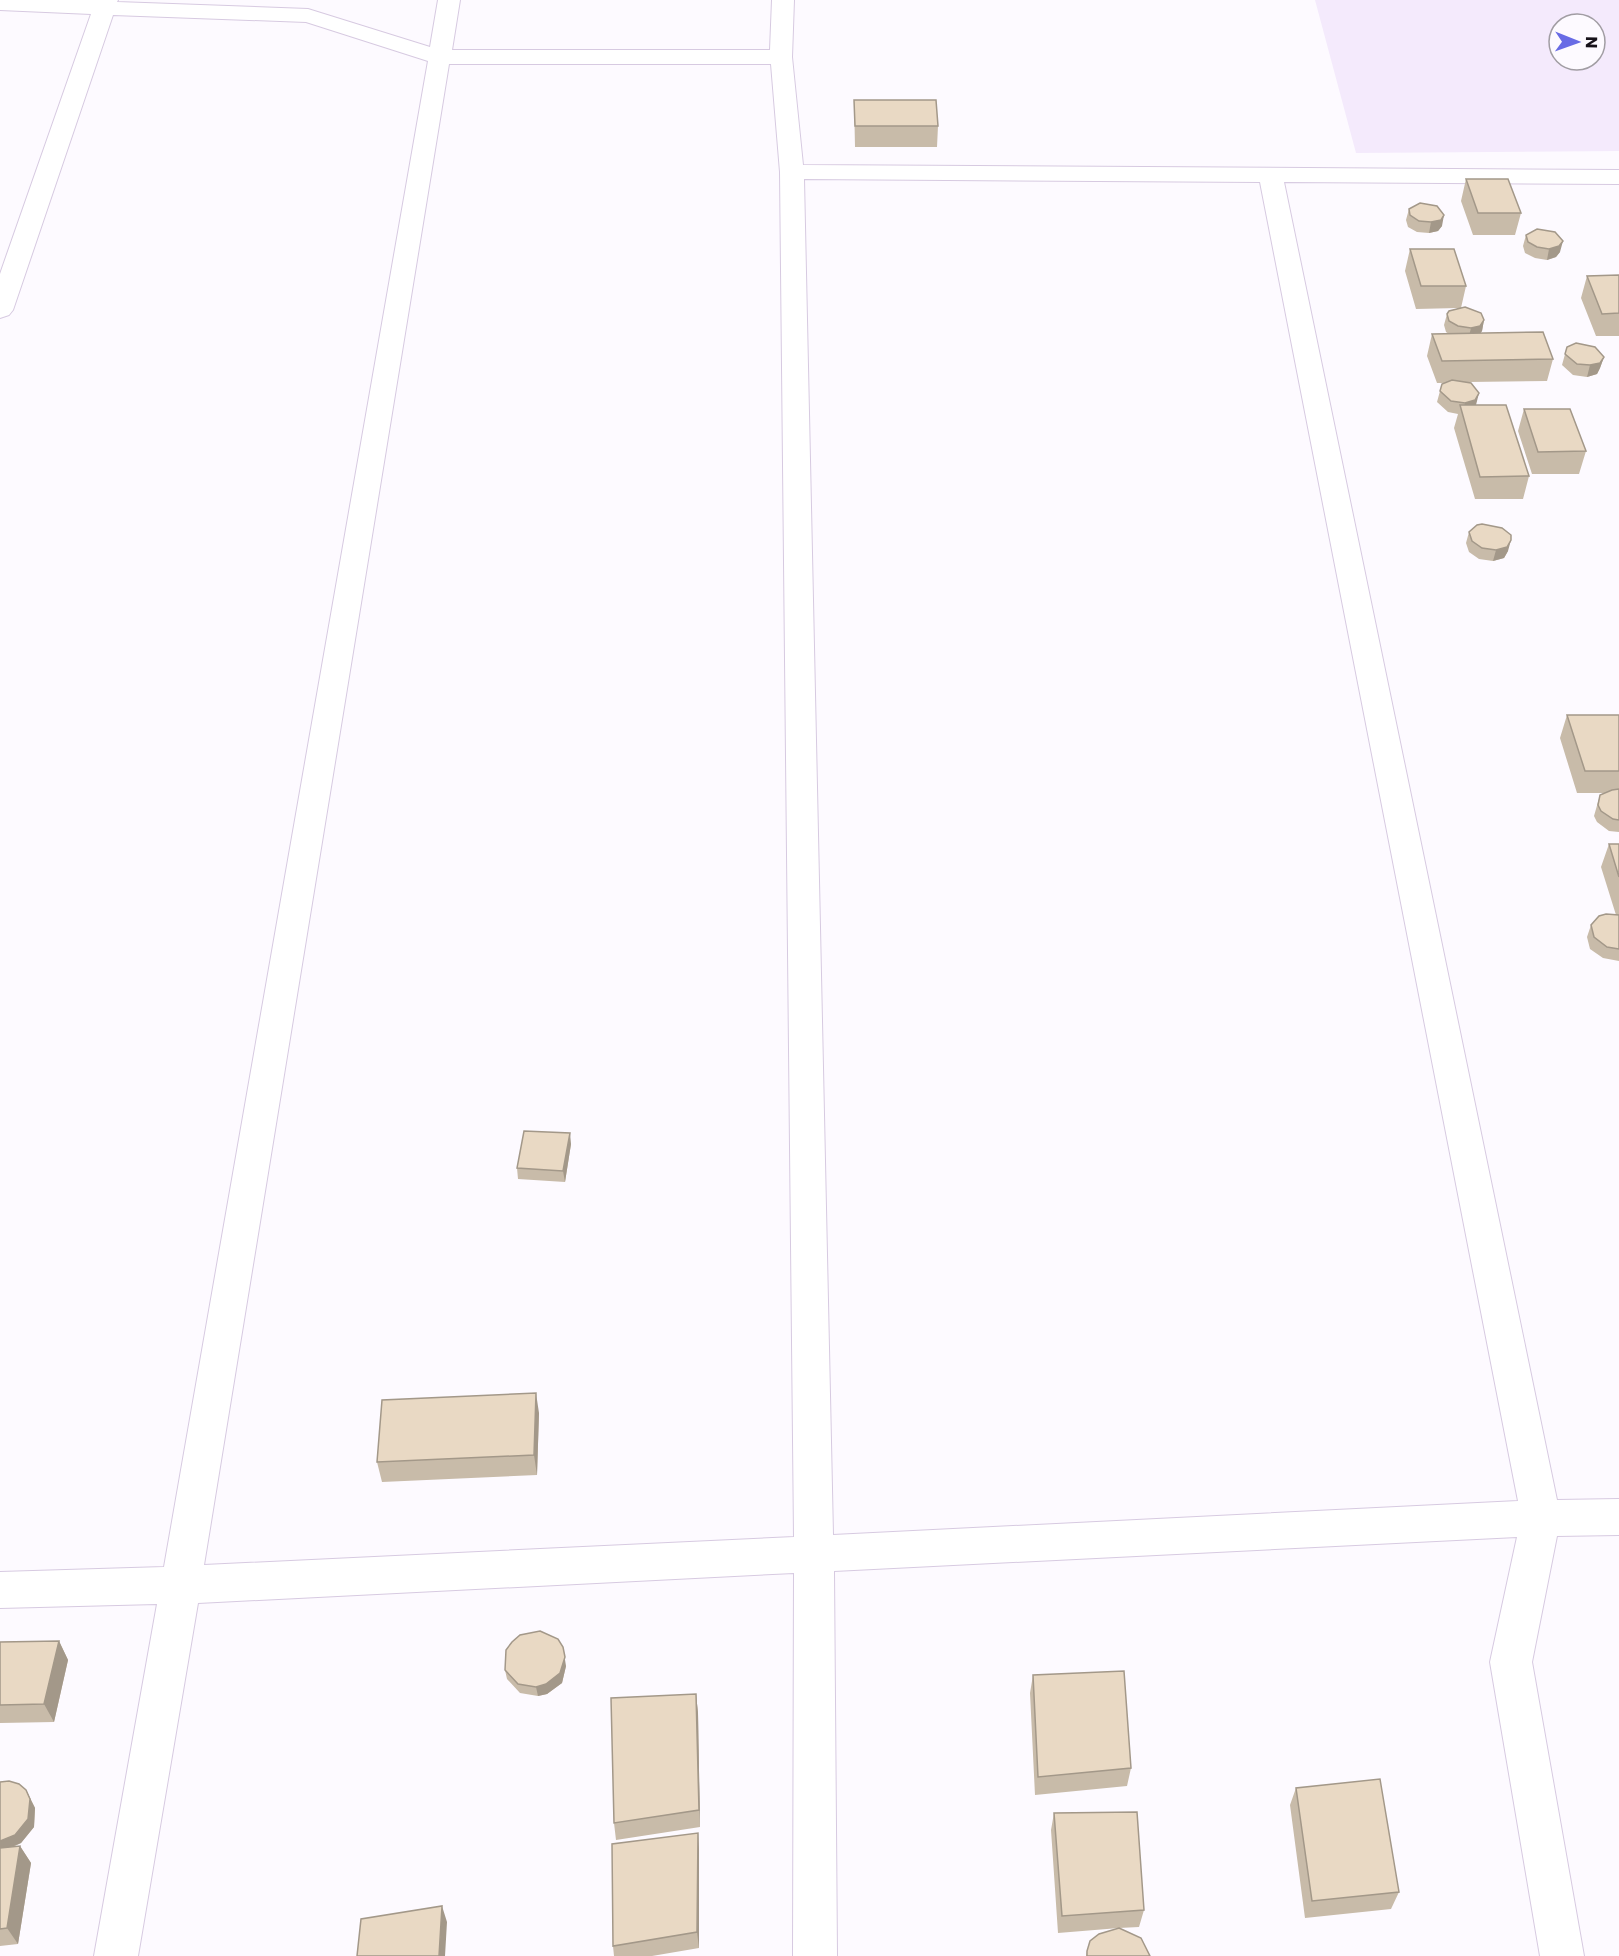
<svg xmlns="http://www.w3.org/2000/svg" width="1619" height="1956" viewBox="0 0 1619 1956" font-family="Poppins,sans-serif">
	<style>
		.built { fill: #f4eafc; fill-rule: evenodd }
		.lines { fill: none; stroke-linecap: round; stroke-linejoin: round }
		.minor-casing { stroke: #d7cae1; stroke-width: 2 }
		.minor { fill: #fff; fill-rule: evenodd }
		.wall { fill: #c8bba9 }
		.shaded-wall { fill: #a39889 }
		.building { fill: #e9d9c4; stroke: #a39889; stroke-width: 1.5 }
	</style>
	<rect width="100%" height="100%" fill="#fdfaff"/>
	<path class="built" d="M 1315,0 L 1619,0 L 1619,151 L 1356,153 ZM 1559,24 L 1595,24 L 1595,60 L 1559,60 Z"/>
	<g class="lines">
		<g class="minor-casing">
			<path id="minor" d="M 0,0 L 118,0 L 117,2 L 308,9 L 430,47 L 438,0 L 460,0 L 452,50 L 770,50 L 772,0 L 794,0 L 792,57 L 803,165 L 1619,170 L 1619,184 L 1284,182 L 1557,1500 L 1619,1499 L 1619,1535 L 1557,1536 L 1532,1662 L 1584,1956 L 1540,1956 L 1490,1662 L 1517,1537 L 834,1571 L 837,1956 L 793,1956 L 794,1573 L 198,1603 L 138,1956 L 94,1956 L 157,1604 L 0,1608 L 0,1572 L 164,1567 L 428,61 L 306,22 L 113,15 L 13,310 L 9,315 L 0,318 L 0,274 L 91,14 L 0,10 ZM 449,64 L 771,64 L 780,172 L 794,1537 L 204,1565 ZM 804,179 L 1260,182 L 1518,1501 L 833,1535 Z"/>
		</g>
		<use href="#minor" class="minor"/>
	</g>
	<path class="wall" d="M 854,100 L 938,126 L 937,147 L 855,147 Z
		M 1466,179 L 1521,213 L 1515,235 L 1473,235 L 1461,201 Z
		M 1409,209 L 1442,226 L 1438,231 L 1429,233 L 1417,232 L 1408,227 L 1406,220 Z
		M 1526,235 L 1560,252 L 1556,257 L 1547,260 L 1535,258 L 1525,253 L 1523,246 Z
		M 1410,249 L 1466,286 L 1461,308 L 1484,320 L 1482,331 L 1480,333 L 1553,359 L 1547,381 L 1468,382 L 1476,405 L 1529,476 L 1523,499 L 1475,499 L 1454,428 L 1458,414 L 1448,412 L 1437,402 L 1440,391 L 1444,383 L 1437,383 L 1427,356 L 1432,334 L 1449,334 L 1446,332 L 1444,325 L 1447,314 L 1458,308 L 1416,309 L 1405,271 Z
		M 1619,275 L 1619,336 L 1596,336 L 1581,298 L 1587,276 Z
		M 1567,347 L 1604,357 L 1600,368 L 1597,374 L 1587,377 L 1573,375 L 1562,365 Z
		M 1524,409 L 1586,451 L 1579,474 L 1532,474 L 1518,431 Z
		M 1469,532 L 1508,551 L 1504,558 L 1493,561 L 1479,559 L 1469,552 L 1466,543 Z
		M 1567,715 L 1619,715 L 1619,832 L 1609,831 L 1597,822 L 1594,816 L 1600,795 L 1604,793 L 1577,793 L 1560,738 Z
		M 1609,844 L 1619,844 L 1619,961 L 1603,958 L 1590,949 L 1587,937 L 1591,925 L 1616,915 L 1601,867 Z
		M 571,1144 L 565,1182 L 518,1179 L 517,1168 Z
		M 539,1413 L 537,1475 L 382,1482 L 377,1462 Z
		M 59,1641 L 68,1660 L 54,1722 L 0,1723 L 0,1642 Z
		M 566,1666 L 562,1683 L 547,1694 L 538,1696 L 520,1693 L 507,1679 L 505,1670 Z
		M 1033,1675 L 1131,1768 L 1127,1786 L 1035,1795 L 1030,1693 Z
		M 696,1694 L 698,1713 L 700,1827 L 616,1840 L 614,1823 Z
		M 0,1782 L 26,1790 L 35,1808 L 34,1827 L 21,1843 L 13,1847 L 20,1846 L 31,1863 L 18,1944 L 0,1946 Z
		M 1296,1788 L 1399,1892 L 1391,1909 L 1305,1918 L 1290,1805 Z
		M 1054,1813 L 1144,1910 L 1139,1927 L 1119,1928 L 1150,1956 L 1086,1956 L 1087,1951 L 1119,1928 L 1058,1933 L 1051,1830 Z
		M 698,1833 L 699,1850 L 699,1948 L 652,1956 L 614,1956 L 613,1946 Z"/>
	<path class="shaded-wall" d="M 1444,215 L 1442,226 L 1438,231 L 1429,233 L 1431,222 Z
		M 1563,241 L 1560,252 L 1556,257 L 1547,260 L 1549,249 Z
		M 1484,320 L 1482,331 L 1478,337 L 1468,340 L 1471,328 Z
		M 1604,357 L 1600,368 L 1597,374 L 1587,377 L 1590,365 Z
		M 1479,393 L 1476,405 L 1472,411 L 1462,414 L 1465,403 Z
		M 1511,540 L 1508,551 L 1504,558 L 1493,561 L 1496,550 Z
		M 570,1133 L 571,1144 L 565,1182 L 563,1171 Z
		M 536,1393 L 539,1413 L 537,1475 L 534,1455 Z
		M 59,1641 L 68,1660 L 54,1722 L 44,1704 Z
		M 563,1647 L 566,1666 L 562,1683 L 547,1694 L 538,1696 L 536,1687 Z
		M 696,1694 L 698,1713 L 700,1827 L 699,1810 Z
		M 26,1790 L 35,1808 L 34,1827 L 21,1843 L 2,1851 L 0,1848 L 0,1841 Z
		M 698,1833 L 699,1850 L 699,1948 L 697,1932 Z
		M 20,1846 L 31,1863 L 18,1944 L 7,1928 Z
		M 442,1906 L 447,1922 L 445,1956 L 439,1956 Z"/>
	<path class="building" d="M 854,100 L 936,100 L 938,126 L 855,126 Z
		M 1466,179 L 1508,179 L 1521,213 L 1478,213 Z
		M 1420,203 L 1437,206 L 1444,215 L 1441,220 L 1431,222 L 1419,221 L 1410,215 L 1409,209 Z
		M 1537,229 L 1555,232 L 1563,241 L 1559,246 L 1549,249 L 1537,247 L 1528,242 L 1526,235 Z
		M 1410,249 L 1454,249 L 1466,286 L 1421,286 Z
		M 1619,275 L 1619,313 L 1602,314 L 1587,276 Z
		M 1465,307 L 1481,313 L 1484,320 L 1480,326 L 1471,328 L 1458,326 L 1449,321 L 1447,314 L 1449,311 Z
		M 1543,332 L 1553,359 L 1442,361 L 1432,334 Z
		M 1576,343 L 1595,347 L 1604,357 L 1600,363 L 1590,365 L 1577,364 L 1565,354 L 1567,347 Z
		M 1452,380 L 1471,383 L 1479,393 L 1475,400 L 1465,403 L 1451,401 L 1440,391 L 1442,384 Z
		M 1460,405 L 1506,405 L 1529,476 L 1480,477 Z
		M 1524,409 L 1570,409 L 1586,451 L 1538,452 Z
		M 1482,524 L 1502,528 L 1511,535 L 1511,540 L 1507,547 L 1496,550 L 1482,548 L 1472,541 L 1469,532 L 1477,525 Z
		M 1567,715 L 1619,715 L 1619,771 L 1585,771 Z
		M 1619,789 L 1619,820 L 1613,819 L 1601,811 L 1598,805 L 1600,795 L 1612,790 Z
		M 1609,844 L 1619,844 L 1619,877 Z
		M 1606,914 L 1619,915 L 1619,949 L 1607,947 L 1594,937 L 1591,925 L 1599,916 Z
		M 524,1131 L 570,1133 L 563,1171 L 517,1168 Z
		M 536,1393 L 534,1455 L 377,1462 L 382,1400 Z
		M 540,1631 L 558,1639 L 563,1647 L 565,1657 L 560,1673 L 546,1684 L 536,1687 L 518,1684 L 505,1670 L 506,1650 L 512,1642 L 520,1635 Z
		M 59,1641 L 44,1704 L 0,1705 L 0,1642 Z
		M 1124,1671 L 1131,1768 L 1038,1777 L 1033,1675 Z
		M 696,1694 L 699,1810 L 614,1823 L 611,1698 Z
		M 1380,1779 L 1399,1892 L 1312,1901 L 1296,1788 Z
		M 9,1781 L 19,1784 L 26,1790 L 30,1799 L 28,1819 L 15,1835 L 0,1841 L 0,1782 Z
		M 1137,1812 L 1144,1910 L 1062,1916 L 1054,1813 Z
		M 698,1833 L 697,1932 L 613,1946 L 612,1844 Z
		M 20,1846 L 7,1928 L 0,1929 L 0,1848 Z
		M 442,1906 L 439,1956 L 357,1956 L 361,1919 Z
		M 1119,1928 L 1141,1938 L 1150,1956 L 1087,1956 L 1087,1951 L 1090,1941 L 1099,1934 Z"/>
	<g transform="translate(1577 42) rotate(91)"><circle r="28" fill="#fdfaff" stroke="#a19da3" stroke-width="1.5"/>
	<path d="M0-4.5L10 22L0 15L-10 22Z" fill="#686be5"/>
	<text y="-9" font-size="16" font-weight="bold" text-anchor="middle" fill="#161119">N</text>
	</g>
</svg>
